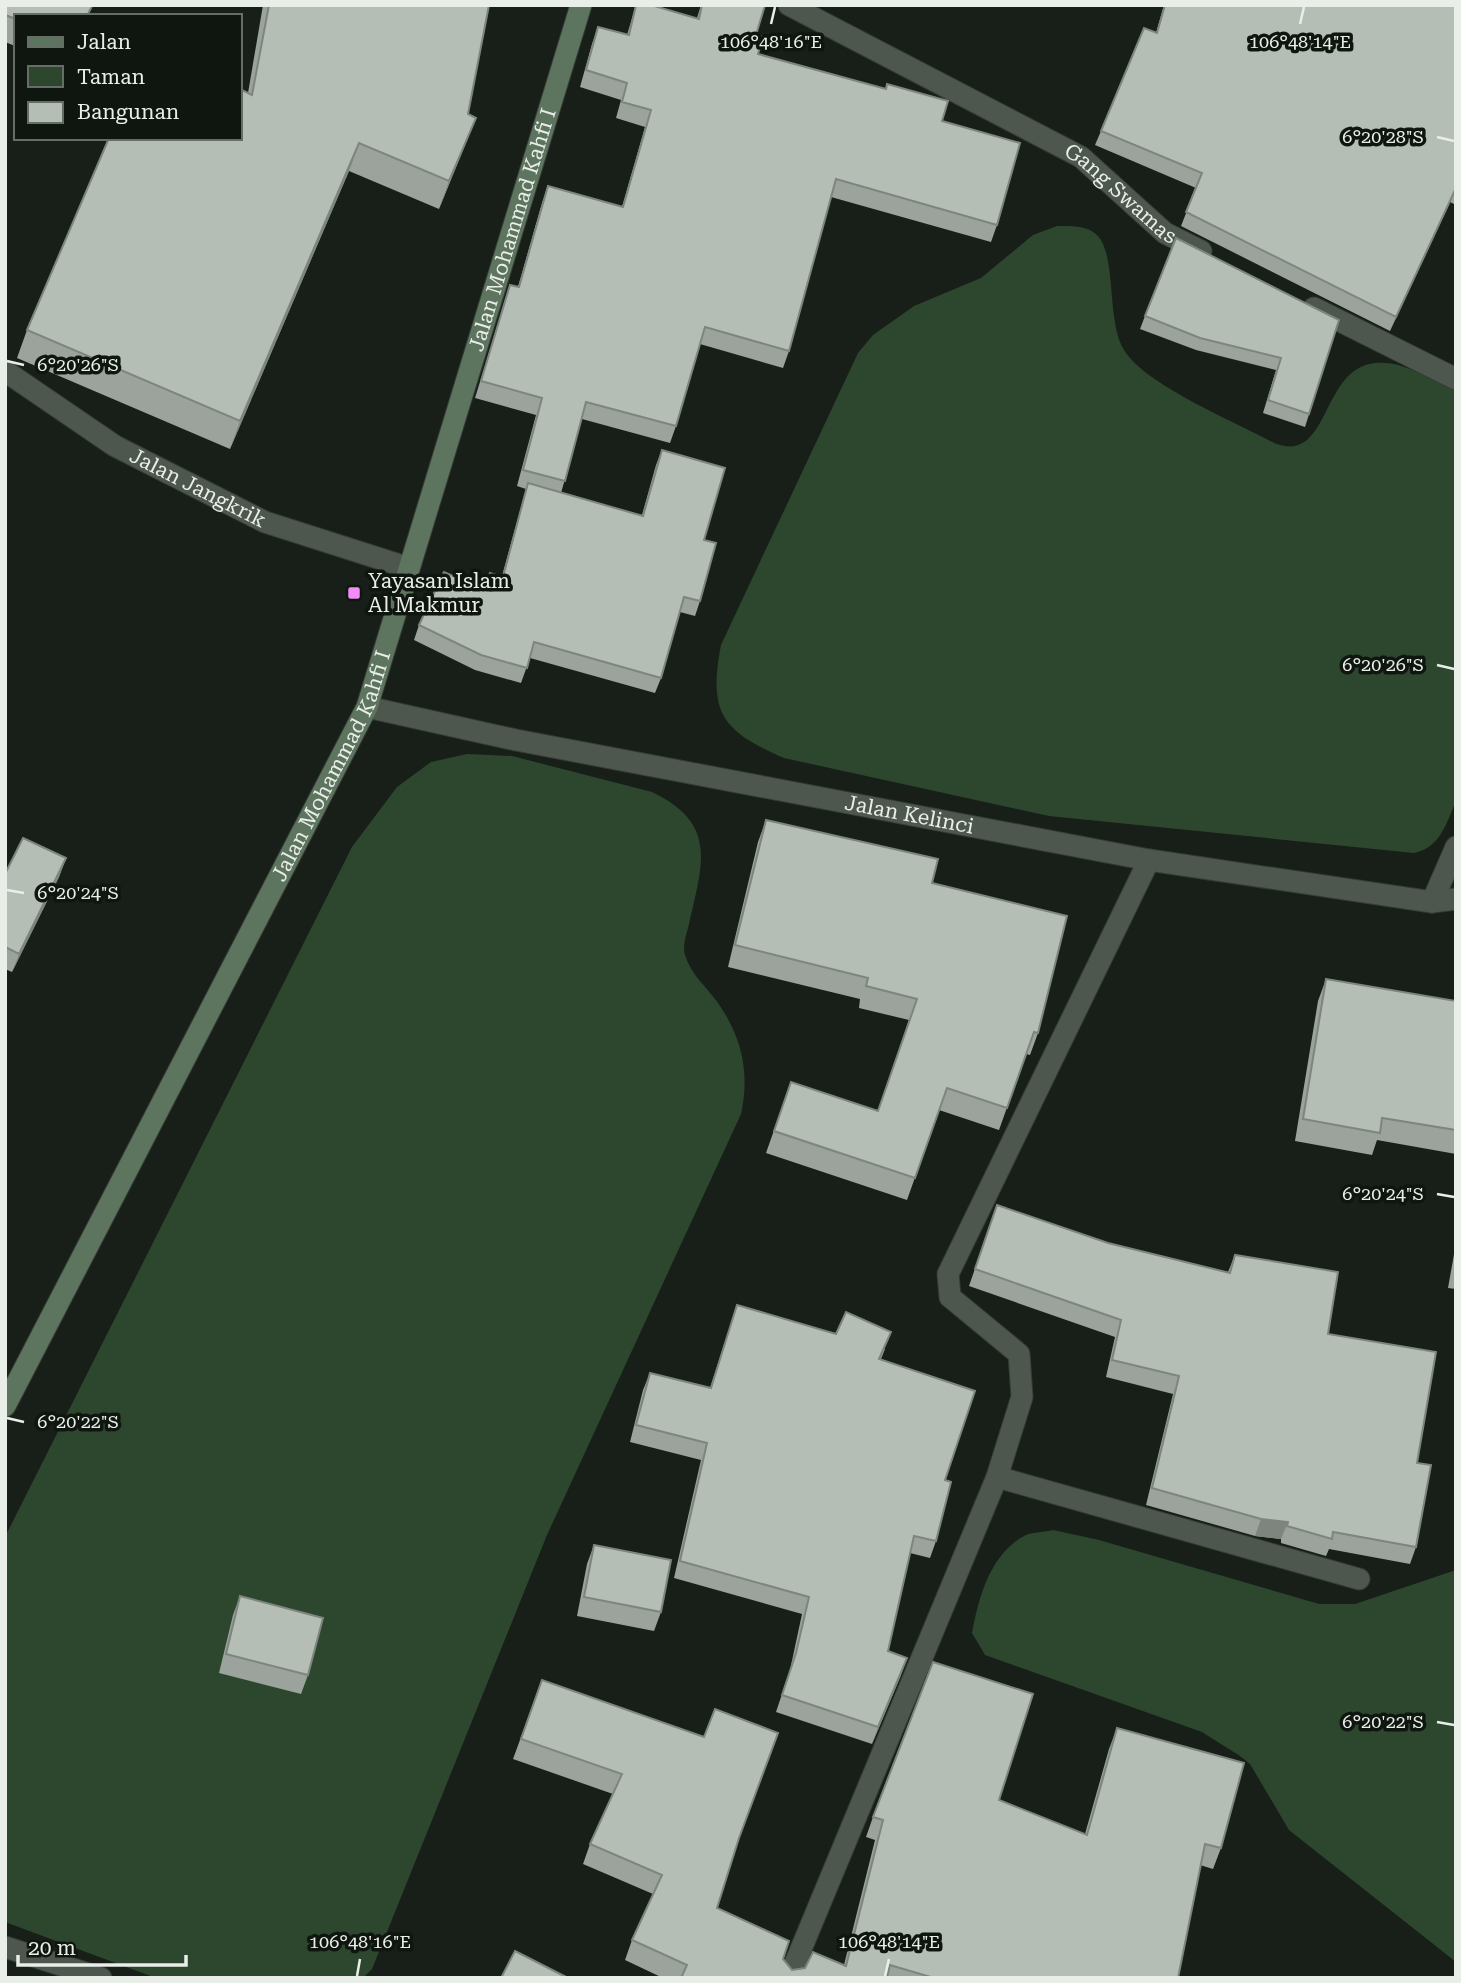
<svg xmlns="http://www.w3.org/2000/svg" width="1461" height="1983" viewBox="0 0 1461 1983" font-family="'Roboto Serif',serif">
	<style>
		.green { fill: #2d472f }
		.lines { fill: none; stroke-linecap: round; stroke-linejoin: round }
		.street-casing { stroke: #363b36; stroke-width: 23 }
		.secondary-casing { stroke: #363b36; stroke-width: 23 }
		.street { stroke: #4e574e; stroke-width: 21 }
		.secondary { stroke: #5d745e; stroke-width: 21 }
		.wall { fill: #9ba39c }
		.shaded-wall { fill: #7e857f }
		.building { fill: #b4beb5; stroke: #7e857f; stroke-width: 2 }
		.ticks { fill: none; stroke: #e9eee9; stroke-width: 2.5 }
		.poi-dot { fill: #f18bf5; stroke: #0f160f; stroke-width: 2.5 }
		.labels { text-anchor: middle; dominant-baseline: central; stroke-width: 7; stroke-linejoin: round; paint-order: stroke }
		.street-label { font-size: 21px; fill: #e9eee9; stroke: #0f160f }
		.poi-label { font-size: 21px; fill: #e9eee9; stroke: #0f160f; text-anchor: start }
		.ticks-label { font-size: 18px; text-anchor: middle; fill: #e9eee9; stroke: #0f160f; stroke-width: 7; stroke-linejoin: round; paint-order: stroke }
	</style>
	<rect width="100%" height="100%" fill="#181f18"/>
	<path class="green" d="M 1057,226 C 1070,226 1088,225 1098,236 C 1117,258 1106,320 1124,350 C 1145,385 1236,422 1274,443 C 1334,467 1318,358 1385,363 C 1408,364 1434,381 1456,390 L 1456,801 C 1446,824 1440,848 1414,853 L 1049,816 L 784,758 C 722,731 708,713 721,645 L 858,353 L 873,335 L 914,306 L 981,278 L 1033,235 Z
		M 467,754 L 512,756 L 652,792 C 719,824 702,865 689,924 C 687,933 682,946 685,955 C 691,975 706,986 718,1003 C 742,1037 750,1073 741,1114 L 547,1535 L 372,1969 L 363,1978 L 156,1978 L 5,1922 L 5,1537 L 352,847 L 397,787 L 431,762 Z
		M 1053,1530 L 1099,1540 L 1319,1604 L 1355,1604 L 1456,1570 L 1456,1962 L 1289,1830 L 1250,1764 L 1240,1756 L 1202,1732 L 985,1655 L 972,1633 C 979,1597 990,1553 1026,1535 C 1033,1532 1045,1532 1053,1530 Z"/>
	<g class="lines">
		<g class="street-casing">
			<g id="street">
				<path id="s1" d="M 789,5 L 1081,157 L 1165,233 L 1201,251"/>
				<path d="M 1314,308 L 1456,379"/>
				<path id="s2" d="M 5,371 L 115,446 L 265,522 L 409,568"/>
				<path id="s3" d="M 367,707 L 516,740 L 1149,860 L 1432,902 L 1456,899"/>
				<path d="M 1432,902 L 1456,847"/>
				<path d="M 997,1477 L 1359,1579"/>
				<path d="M 5,1947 L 101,1978"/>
				<path d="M 789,1978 L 997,1477 L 1022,1397 L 1019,1354 L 950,1297 L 948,1274 L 1149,860"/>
			</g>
		</g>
		<g class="secondary-casing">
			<g id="secondary">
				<path id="s4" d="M 5,1406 L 367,707 L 581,5"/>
			</g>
		</g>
		<use href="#street" class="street"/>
		<use href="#secondary" class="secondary"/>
	</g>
	<path class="wall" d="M 5,5 L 16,16 L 16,51 L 14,50 L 15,46 L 5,42 Z
		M 263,5 L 489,5 L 468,114 L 465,145 L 439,209 L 349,171 L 230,449 L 17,358 L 27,330 L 248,93 Z
		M 636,5 L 697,18 L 701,5 L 765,5 L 756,35 L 758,54 L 942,121 L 997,225 L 991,242 L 831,197 L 789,351 L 783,368 L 700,344 L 676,426 L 670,443 L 582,419 L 561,493 L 642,515 L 656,465 L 662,450 L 704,540 L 700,601 L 695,616 L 680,612 L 661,678 L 655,693 L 530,658 L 521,683 L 475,670 L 414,640 L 419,625 L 484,589 L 490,573 L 502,576 L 526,489 L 517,486 L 536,415 L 475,398 L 510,285 L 518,287 L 542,203 L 548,186 L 622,207 L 645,127 L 616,118 L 621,100 L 580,87 L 592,44 L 598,27 L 627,35 Z
		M 1164,5 L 1456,5 L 1456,205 L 1450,202 L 1390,331 L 1181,226 L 1196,188 L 1095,145 L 1101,131 L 1156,33 Z
		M 1145,316 L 1339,320 L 1305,427 L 1263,413 L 1276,370 L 1196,350 L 1140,329 Z
		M 766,820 L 932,883 L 1038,1033 L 1030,1055 L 1026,1054 L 999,1130 L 939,1110 L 907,1200 L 766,1153 L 791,1082 L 878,1111 L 909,1020 L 859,1008 L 860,999 L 728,967 L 758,842 Z
		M 66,858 L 59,877 L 12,972 L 5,969 L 5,874 Z
		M 1326,979 L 1456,1001 L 1456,1154 L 1377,1140 L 1372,1155 L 1295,1141 L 1318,1001 Z
		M 997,1205 L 1108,1243 L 1228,1272 L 1235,1255 L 1328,1334 L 1417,1463 L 1416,1547 L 1410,1564 L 1329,1549 L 1326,1556 L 1281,1543 L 1281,1539 L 1255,1536 L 1146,1505 L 1173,1394 L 1106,1377 L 1115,1337 L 969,1286 Z
		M 1456,1243 L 1456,1289 L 1448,1288 Z
		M 737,1305 L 885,1349 L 881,1359 L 945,1480 L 936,1541 L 930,1558 L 910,1553 L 888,1651 L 901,1675 L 872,1744 L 776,1712 L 790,1670 L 802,1614 L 674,1578 L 701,1460 L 630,1442 L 643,1390 L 650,1373 L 710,1388 Z
		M 594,1545 L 661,1612 L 654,1631 L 577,1616 L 587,1564 Z
		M 240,1596 L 308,1675 L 301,1694 L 219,1673 L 233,1615 Z
		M 542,1680 L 738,1841 L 717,1908 L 783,1959 L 792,1970 L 844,1965 L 875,1840 L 866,1837 L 873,1817 L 999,1800 L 1085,1834 L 1109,1749 L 1117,1728 L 1221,1848 L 1213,1869 L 1200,1865 L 1178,1978 L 663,1978 L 625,1960 L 632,1940 L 653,1894 L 583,1864 L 590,1844 L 613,1794 L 513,1759 Z"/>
	<path class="shaded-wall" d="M 476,118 L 465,145 L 439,209 L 449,181 Z
		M 359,143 L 349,171 L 230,449 L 240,421 Z
		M 1455,188 L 1450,202 L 1390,331 L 1396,317 Z
		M 66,858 L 59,877 L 12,972 L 19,954 Z
		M 1261,1519 L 1288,1522 L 1281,1539 L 1255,1536 Z
		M 907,1658 L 901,1675 L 872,1744 L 878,1727 Z"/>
	<path class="building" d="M 5,5 L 90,5 L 92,6 L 87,16 L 16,16 L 16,19 L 5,15 Z
		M 269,5 L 489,5 L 468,114 L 476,118 L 449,181 L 359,143 L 240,421 L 27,330 L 109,138 L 240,138 L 240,89 L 252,95 Z
		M 636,5 L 651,5 L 699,19 L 702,5 L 765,5 L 756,35 L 763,37 L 758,54 L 886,89 L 887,84 L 948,101 L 942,121 L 1020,143 L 997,225 L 836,179 L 789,351 L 705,327 L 676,426 L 586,402 L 565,481 L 523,470 L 542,398 L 481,381 L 510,285 L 519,287 L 548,186 L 623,207 L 651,110 L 622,102 L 627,83 L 586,70 L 598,27 L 629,35 Z
		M 1165,5 L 1456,5 L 1456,188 L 1396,317 L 1186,212 L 1202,173 L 1101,131 L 1144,28 L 1157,33 Z
		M 1176,238 L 1339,320 L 1309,414 L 1268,400 L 1281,358 L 1200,338 L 1145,316 Z
		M 662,450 L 725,468 L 704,540 L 716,543 L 700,601 L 684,597 L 661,678 L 534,642 L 527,668 L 481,655 L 419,625 L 444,572 L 485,590 L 490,573 L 503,577 L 528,483 L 643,516 Z
		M 766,820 L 938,859 L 932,883 L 1067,916 L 1038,1033 L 1034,1032 L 1007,1108 L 947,1088 L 915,1178 L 774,1131 L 791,1082 L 878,1111 L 917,999 L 866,986 L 868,978 L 735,945 Z
		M 23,838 L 66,858 L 19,954 L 5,947 L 5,874 Z
		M 1326,979 L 1456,1001 L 1456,1130 L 1382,1118 L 1380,1133 L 1303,1119 Z
		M 997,1205 L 1108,1243 L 1230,1273 L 1235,1255 L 1338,1272 L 1328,1334 L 1436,1352 L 1417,1463 L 1431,1465 L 1416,1547 L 1333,1532 L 1332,1539 L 1287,1526 L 1288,1522 L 1261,1519 L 1152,1488 L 1179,1376 L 1112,1360 L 1121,1320 L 975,1269 Z
		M 737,1305 L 836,1334 L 846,1312 L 891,1332 L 879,1359 L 975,1391 L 945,1480 L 951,1482 L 936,1541 L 914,1536 L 888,1651 L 907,1658 L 878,1727 L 782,1695 L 796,1653 L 809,1597 L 680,1561 L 707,1443 L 636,1425 L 650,1373 L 711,1388 Z
		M 594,1545 L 671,1560 L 661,1612 L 584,1597 Z
		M 240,1596 L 323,1618 L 308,1675 L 226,1654 Z
		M 933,1662 L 1033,1694 L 999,1800 L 1087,1835 L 1117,1728 L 1244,1763 L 1221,1848 L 1205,1844 L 1178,1978 L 934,1978 L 890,1965 L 887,1978 L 681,1978 L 687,1965 L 632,1940 L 662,1875 L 590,1844 L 622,1774 L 521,1739 L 542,1680 L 704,1737 L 715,1709 L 778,1733 L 739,1838 L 717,1908 L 789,1941 L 783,1959 L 792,1970 L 805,1968 L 813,1952 L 846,1966 L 883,1820 L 873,1817 Z
		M 515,1951 L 568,1978 L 501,1978 Z"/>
	<path class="ticks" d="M 771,24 L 775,7M 1300,24 L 1304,7M 1437,137 L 1454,141M 7,361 L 24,365M 1437,665 L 1454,669M 7,890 L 24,893M 1437,1194 L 1454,1197M 7,1418 L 24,1422M 1437,1722 L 1454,1725M 357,1976 L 360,1959M 885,1976 L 889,1959"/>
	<rect class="poi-dot" x="347" y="586" width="14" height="14" rx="3.5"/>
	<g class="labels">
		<g class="street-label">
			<text stroke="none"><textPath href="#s1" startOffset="383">Gang Swamas</textPath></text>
			<text stroke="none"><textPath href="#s4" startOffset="1286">Jalan Mohammad Kahfi I</textPath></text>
			<text stroke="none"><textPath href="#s2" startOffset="226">Jalan Jangkrik</textPath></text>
			<text stroke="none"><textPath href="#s4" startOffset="719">Jalan Mohammad Kahfi I</textPath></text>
			<text stroke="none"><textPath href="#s3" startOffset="553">Jalan Kelinci</textPath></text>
		</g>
		<g class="poi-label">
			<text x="368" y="581">Yayasan Islam<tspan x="368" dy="24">Al Makmur</tspan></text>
		</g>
	</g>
	<g class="ticks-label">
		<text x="771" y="48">106°48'16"E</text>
		<text x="1300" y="48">106°48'14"E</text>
		<text x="1383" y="143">6°20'28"S</text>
		<text x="78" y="371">6°20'26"S</text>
		<text x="1383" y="671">6°20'26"S</text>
		<text x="78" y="899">6°20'24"S</text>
		<text x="1383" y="1200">6°20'24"S</text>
		<text x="78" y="1428">6°20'22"S</text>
		<text x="1383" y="1728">6°20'22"S</text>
		<text x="360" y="1948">106°48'16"E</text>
		<text x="889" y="1948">106°48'14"E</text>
	</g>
	<rect width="1461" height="1983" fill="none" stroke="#e9eee9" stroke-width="14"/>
	<rect x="14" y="14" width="228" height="126" fill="#0f160f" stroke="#666c66" stroke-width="2"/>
	<rect x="28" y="37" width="35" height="10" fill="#5d745e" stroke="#666c66" stroke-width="2"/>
	<text x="77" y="49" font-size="21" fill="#e9eee9">Jalan</text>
	<rect x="28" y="66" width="35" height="21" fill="#2d472f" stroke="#666c66" stroke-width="2"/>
	<text x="77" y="84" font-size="21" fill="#e9eee9">Taman</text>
	<rect x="28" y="102" width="35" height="21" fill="#b4beb5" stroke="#666c66" stroke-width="2"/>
	<text x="77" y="119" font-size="21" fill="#e9eee9">Bangunan</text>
	<path d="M18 1955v10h168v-10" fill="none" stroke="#e9eee9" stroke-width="3.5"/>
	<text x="28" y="1955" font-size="21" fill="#e9eee9" stroke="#0f160f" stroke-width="5" paint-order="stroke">20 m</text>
</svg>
